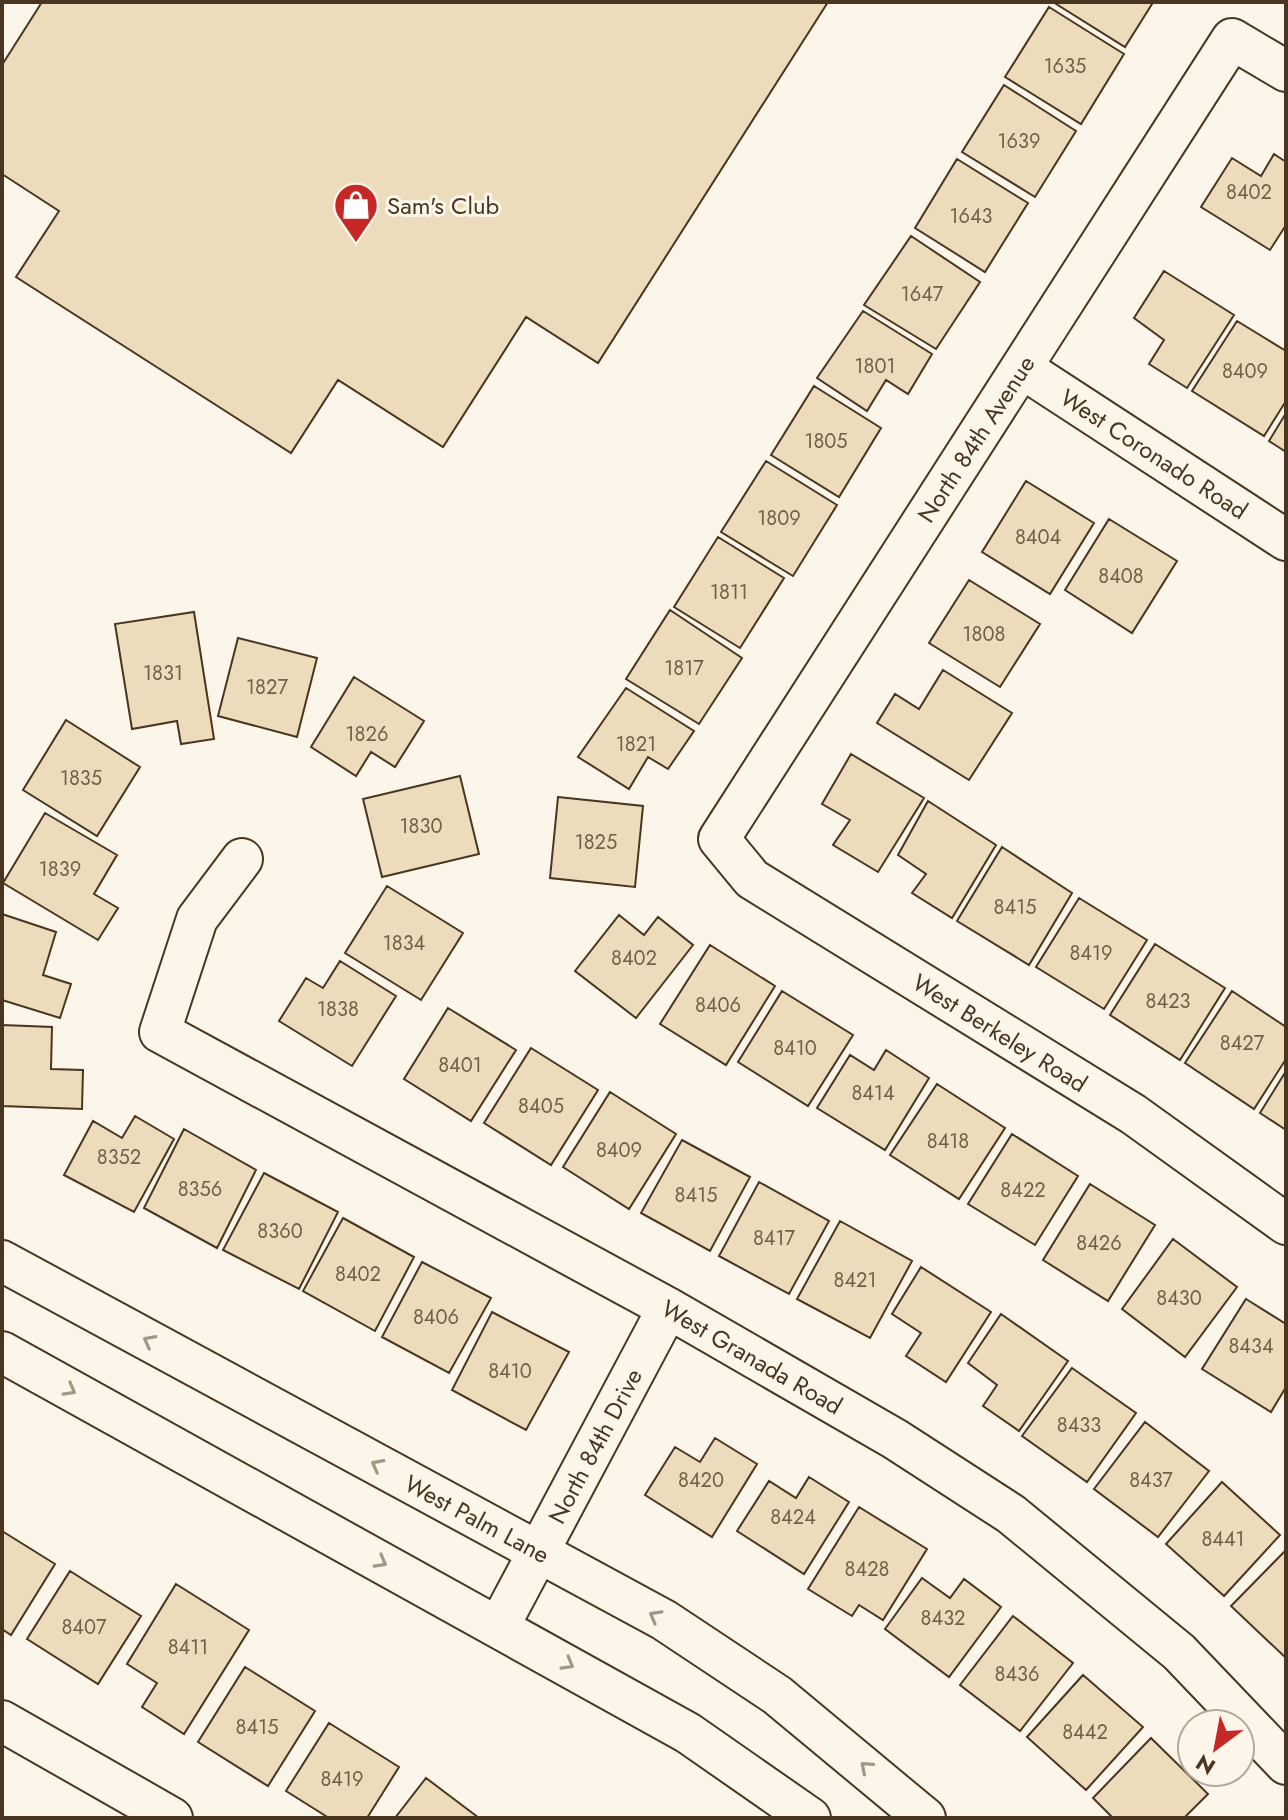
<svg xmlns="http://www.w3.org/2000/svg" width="1288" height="1820" viewBox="0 0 1288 1820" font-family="Jost,sans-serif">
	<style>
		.building { fill: #ecdcbc; stroke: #4a3520; stroke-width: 2 }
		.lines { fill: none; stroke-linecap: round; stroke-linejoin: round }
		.street-casing { stroke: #4a3520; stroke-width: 44 }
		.street { stroke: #fbf6e9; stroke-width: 40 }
		.oneway { stroke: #a29684 }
		.labels { text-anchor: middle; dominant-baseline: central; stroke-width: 6; stroke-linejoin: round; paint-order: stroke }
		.number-label { font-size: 20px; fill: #725f47 }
		.poi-label { font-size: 24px; fill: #4a3520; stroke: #fbf6e9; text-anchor: start }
		.street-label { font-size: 24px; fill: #4a3520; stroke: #fbf6e9 }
	</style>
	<rect width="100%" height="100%" fill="#fbf6e9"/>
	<path class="building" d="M 42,2 L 828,2 L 598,363 L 526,317 L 443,447 L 338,380 L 291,453 L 16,277 L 59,211 L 2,174 L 2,65 Z
		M 1053,2 L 1149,2 L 1152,4 L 1125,47 Z
		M 1049,7 L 1124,54 L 1081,124 L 1005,77 Z
		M 1004,85 L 1076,131 L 1035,197 L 962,152 Z
		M 1274,154 L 1286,162 L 1286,225 L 1270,250 L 1201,207 L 1232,158 L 1261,176 Z
		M 957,159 L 1028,203 L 985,272 L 915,228 Z
		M 911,236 L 980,282 L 936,349 L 864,305 Z
		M 1164,271 L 1234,315 L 1187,388 L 1149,364 L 1164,340 L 1134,318 Z
		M 863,311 L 932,354 L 908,394 L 886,380 L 867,411 L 817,378 Z
		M 1237,321 L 1286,351 L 1286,401 L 1264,436 L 1192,391 Z
		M 814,386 L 881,428 L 839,497 L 771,455 Z
		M 1286,413 L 1286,452 L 1269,441 Z
		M 766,461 L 837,505 L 793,576 L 721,532 Z
		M 1026,481 L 1094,523 L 1050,594 L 982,552 Z
		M 1109,519 L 1177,561 L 1132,633 L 1065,590 Z
		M 718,537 L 784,578 L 740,648 L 674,607 Z
		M 969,580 L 1040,624 L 1000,687 L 929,643 Z
		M 670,610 L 742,658 L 699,724 L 626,679 Z
		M 194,612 L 214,739 L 181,744 L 177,721 L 132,729 L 115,624 Z
		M 238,638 L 317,658 L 297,737 L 218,716 Z
		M 943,670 L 1012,713 L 969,780 L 877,723 L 895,694 L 919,709 Z
		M 354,677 L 424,721 L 395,767 L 371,752 L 356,776 L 311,747 Z
		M 626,688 L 694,731 L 668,769 L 648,757 L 629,789 L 578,757 Z
		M 66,720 L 140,767 L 97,836 L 23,790 Z
		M 851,754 L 924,798 L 878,872 L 833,845 L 850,820 L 822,804 Z
		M 460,776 L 479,854 L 382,877 L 363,799 Z
		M 558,797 L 643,806 L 635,887 L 550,878 Z
		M 928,801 L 996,845 L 952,918 L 912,893 L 926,874 L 898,855 Z
		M 45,813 L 117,855 L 94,894 L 118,908 L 98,940 L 3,883 Z
		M 1002,847 L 1072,893 L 1029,965 L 957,921 Z
		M 387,886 L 463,933 L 421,1000 L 345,953 Z
		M 1079,898 L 1147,940 L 1104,1009 L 1036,967 Z
		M 2,914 L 56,932 L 43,975 L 71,984 L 60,1018 L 2,1000 Z
		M 619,915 L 644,935 L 658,917 L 693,945 L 636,1018 L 575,971 Z
		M 1155,944 L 1225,988 L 1180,1060 L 1110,1015 Z
		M 710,945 L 775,986 L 726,1065 L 660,1024 Z
		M 340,961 L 396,996 L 352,1066 L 279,1021 L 306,978 L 323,988 Z
		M 782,991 L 853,1035 L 808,1106 L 738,1062 Z
		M 1232,991 L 1286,1027 L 1286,1059 L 1254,1109 L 1185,1063 Z
		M 448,1008 L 516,1050 L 471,1121 L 404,1079 Z
		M 2,1025 L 52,1027 L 51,1069 L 83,1070 L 82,1109 L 2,1106 Z
		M 531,1048 L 598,1090 L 551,1165 L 484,1123 Z
		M 886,1050 L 929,1078 L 885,1150 L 817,1108 L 850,1055 L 874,1070 Z
		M 1286,1071 L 1286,1130 L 1260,1113 Z
		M 937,1084 L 1005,1128 L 959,1199 L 890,1155 Z
		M 610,1092 L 676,1134 L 629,1209 L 563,1167 Z
		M 135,1116 L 174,1139 L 134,1212 L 64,1175 L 93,1121 L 122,1138 Z
		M 184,1129 L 256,1170 L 217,1248 L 144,1208 Z
		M 1012,1134 L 1078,1176 L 1035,1245 L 968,1204 Z
		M 682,1140 L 750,1177 L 710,1251 L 641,1213 Z
		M 264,1173 L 338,1212 L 299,1289 L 223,1250 Z
		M 759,1182 L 829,1221 L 789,1294 L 719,1256 Z
		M 1090,1184 L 1155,1225 L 1108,1301 L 1043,1260 Z
		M 343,1218 L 414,1257 L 375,1331 L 303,1291 Z
		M 840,1221 L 912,1261 L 870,1338 L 797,1299 Z
		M 1173,1239 L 1237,1287 L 1185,1357 L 1122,1309 Z
		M 422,1262 L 491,1298 L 449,1373 L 382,1337 Z
		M 921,1267 L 991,1312 L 946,1382 L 906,1356 L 921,1333 L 892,1314 Z
		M 1246,1299 L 1286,1324 L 1286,1387 L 1271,1412 L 1202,1369 Z
		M 492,1312 L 569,1352 L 526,1430 L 452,1390 Z
		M 1001,1314 L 1068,1361 L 1019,1431 L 983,1406 L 997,1385 L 968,1363 Z
		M 1072,1368 L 1136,1413 L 1087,1482 L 1022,1436 Z
		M 1145,1422 L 1209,1471 L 1158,1537 L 1094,1489 Z
		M 715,1438 L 757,1464 L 712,1537 L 645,1495 L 675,1447 L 700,1462 Z
		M 809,1477 L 849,1502 L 804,1574 L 737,1531 L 769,1481 L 796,1498 Z
		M 1222,1482 L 1280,1535 L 1224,1596 L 1166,1544 Z
		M 859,1507 L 927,1549 L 883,1620 L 859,1605 L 852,1616 L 808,1589 Z
		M 2,1531 L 55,1564 L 11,1635 L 2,1629 Z
		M 1286,1550 L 1286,1658 L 1231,1606 Z
		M 70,1571 L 141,1616 L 98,1684 L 27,1639 Z
		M 922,1578 L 950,1598 L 964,1579 L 1001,1607 L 949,1677 L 885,1629 Z
		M 176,1584 L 249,1630 L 184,1734 L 142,1707 L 157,1683 L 127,1664 Z
		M 1013,1616 L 1073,1663 L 1020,1731 L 960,1685 Z
		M 245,1667 L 315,1711 L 268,1786 L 198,1742 Z
		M 1083,1675 L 1143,1727 L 1086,1790 L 1027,1737 Z
		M 329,1723 L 399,1767 L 367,1818 L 329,1818 L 286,1791 Z
		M 1151,1738 L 1208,1794 L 1184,1818 L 1113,1818 L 1093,1798 Z
		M 426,1778 L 479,1818 L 395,1818 Z"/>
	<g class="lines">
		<g class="street-casing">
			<path id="street" d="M 1286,71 L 1232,39 L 719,839 L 752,879 L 1133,1114 L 1286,1224
				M 1022,368 L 1286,540
				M 242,859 L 197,919 L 160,1032 L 668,1308 L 895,1439 L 1011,1514 L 1179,1652 L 1286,1764
				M 2,1261 L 664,1620 L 777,1695 L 925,1818
				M 2,1352 L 688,1733 L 810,1818
				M 499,1626 L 668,1308
				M 2,1721 L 172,1818"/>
		</g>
		<use href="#street" class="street"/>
	</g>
	<defs><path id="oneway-chevron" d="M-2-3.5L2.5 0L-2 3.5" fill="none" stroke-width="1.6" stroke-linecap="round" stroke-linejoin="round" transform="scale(2)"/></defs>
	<g class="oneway">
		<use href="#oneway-chevron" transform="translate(149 1341) rotate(-152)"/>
		<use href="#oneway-chevron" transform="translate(70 1390) rotate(29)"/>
		<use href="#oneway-chevron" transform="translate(377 1465) rotate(-152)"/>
		<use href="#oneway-chevron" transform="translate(381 1562) rotate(29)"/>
		<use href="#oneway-chevron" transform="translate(655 1616) rotate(-151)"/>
		<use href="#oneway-chevron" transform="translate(568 1664) rotate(30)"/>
		<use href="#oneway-chevron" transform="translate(866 1767) rotate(-139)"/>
	</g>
	<defs>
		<g id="shop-pin" transform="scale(2.3)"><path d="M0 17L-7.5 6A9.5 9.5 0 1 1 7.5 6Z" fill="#c62828" stroke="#fbf6e9"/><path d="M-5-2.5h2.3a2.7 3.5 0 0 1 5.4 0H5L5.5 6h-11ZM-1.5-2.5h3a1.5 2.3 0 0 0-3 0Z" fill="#fff"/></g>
	</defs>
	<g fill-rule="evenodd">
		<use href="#shop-pin" x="356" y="205"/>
	</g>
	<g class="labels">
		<g class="number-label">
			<text x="1065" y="66">1635</text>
			<text x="1019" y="141">1639</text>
			<text x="1249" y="192">8402</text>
			<text x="971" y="216">1643</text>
			<text x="922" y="294">1647</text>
			<text x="875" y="366">1801</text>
			<text x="1245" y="371">8409</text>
			<text x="826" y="441">1805</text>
			<text x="779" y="518">1809</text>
			<text x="1038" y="537">8404</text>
			<text x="1121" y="576">8408</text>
			<text x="729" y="592">1811</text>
			<text x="984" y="634">1808</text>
			<text x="684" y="668">1817</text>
			<text x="163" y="673">1831</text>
			<text x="267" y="687">1827</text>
			<text x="367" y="734">1826</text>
			<text x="636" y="744">1821</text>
			<text x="81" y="778">1835</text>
			<text x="421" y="826">1830</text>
			<text x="596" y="842">1825</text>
			<text x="60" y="869">1839</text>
			<text x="1015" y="907">8415</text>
			<text x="404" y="943">1834</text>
			<text x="1091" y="953">8419</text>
			<text x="634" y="958">8402</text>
			<text x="1168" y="1001">8423</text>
			<text x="718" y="1005">8406</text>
			<text x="338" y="1009">1838</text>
			<text x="1242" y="1043">8427</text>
			<text x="795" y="1048">8410</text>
			<text x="460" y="1065">8401</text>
			<text x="873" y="1093">8414</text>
			<text x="541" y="1106">8405</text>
			<text x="948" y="1141">8418</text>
			<text x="619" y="1150">8409</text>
			<text x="119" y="1157">8352</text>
			<text x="200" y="1189">8356</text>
			<text x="1023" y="1190">8422</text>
			<text x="696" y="1195">8415</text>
			<text x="280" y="1231">8360</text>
			<text x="774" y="1238">8417</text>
			<text x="1099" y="1243">8426</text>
			<text x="358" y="1274">8402</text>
			<text x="855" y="1280">8421</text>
			<text x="1179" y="1298">8430</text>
			<text x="436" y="1317">8406</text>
			<text x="1251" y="1346">8434</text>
			<text x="510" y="1371">8410</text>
			<text x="1079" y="1425">8433</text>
			<text x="701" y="1480">8420</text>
			<text x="1151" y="1480">8437</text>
			<text x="793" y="1517">8424</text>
			<text x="1223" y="1539">8441</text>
			<text x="867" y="1569">8428</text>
			<text x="943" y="1618">8432</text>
			<text x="84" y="1627">8407</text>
			<text x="188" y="1647">8411</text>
			<text x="1017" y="1674">8436</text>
			<text x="257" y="1727">8415</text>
			<text x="1085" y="1732">8442</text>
			<text x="342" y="1779">8419</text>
		</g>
		<g class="poi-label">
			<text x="387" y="205">Sam's Club</text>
		</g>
		<g class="street-label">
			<text transform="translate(976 439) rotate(-57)">North 84th Avenue</text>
			<text transform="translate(1154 454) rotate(33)">West Coronado Road</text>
			<text transform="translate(1000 1033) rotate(32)">West Berkeley Road</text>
			<text transform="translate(752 1357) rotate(30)">West Granada Road</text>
			<text transform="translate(595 1446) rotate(-62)">North 84th Drive</text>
			<text transform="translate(477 1519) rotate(28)">West Palm Lane</text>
		</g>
	</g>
	<rect width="1288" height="1820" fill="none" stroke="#4a3520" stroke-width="8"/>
	<g transform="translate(1216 1748) rotate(212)"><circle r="38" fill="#fbf6e9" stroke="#b4a999" stroke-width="2"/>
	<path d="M0-6L14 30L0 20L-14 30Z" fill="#c62828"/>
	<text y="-12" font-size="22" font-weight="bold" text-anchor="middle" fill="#4a3520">N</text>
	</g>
</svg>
